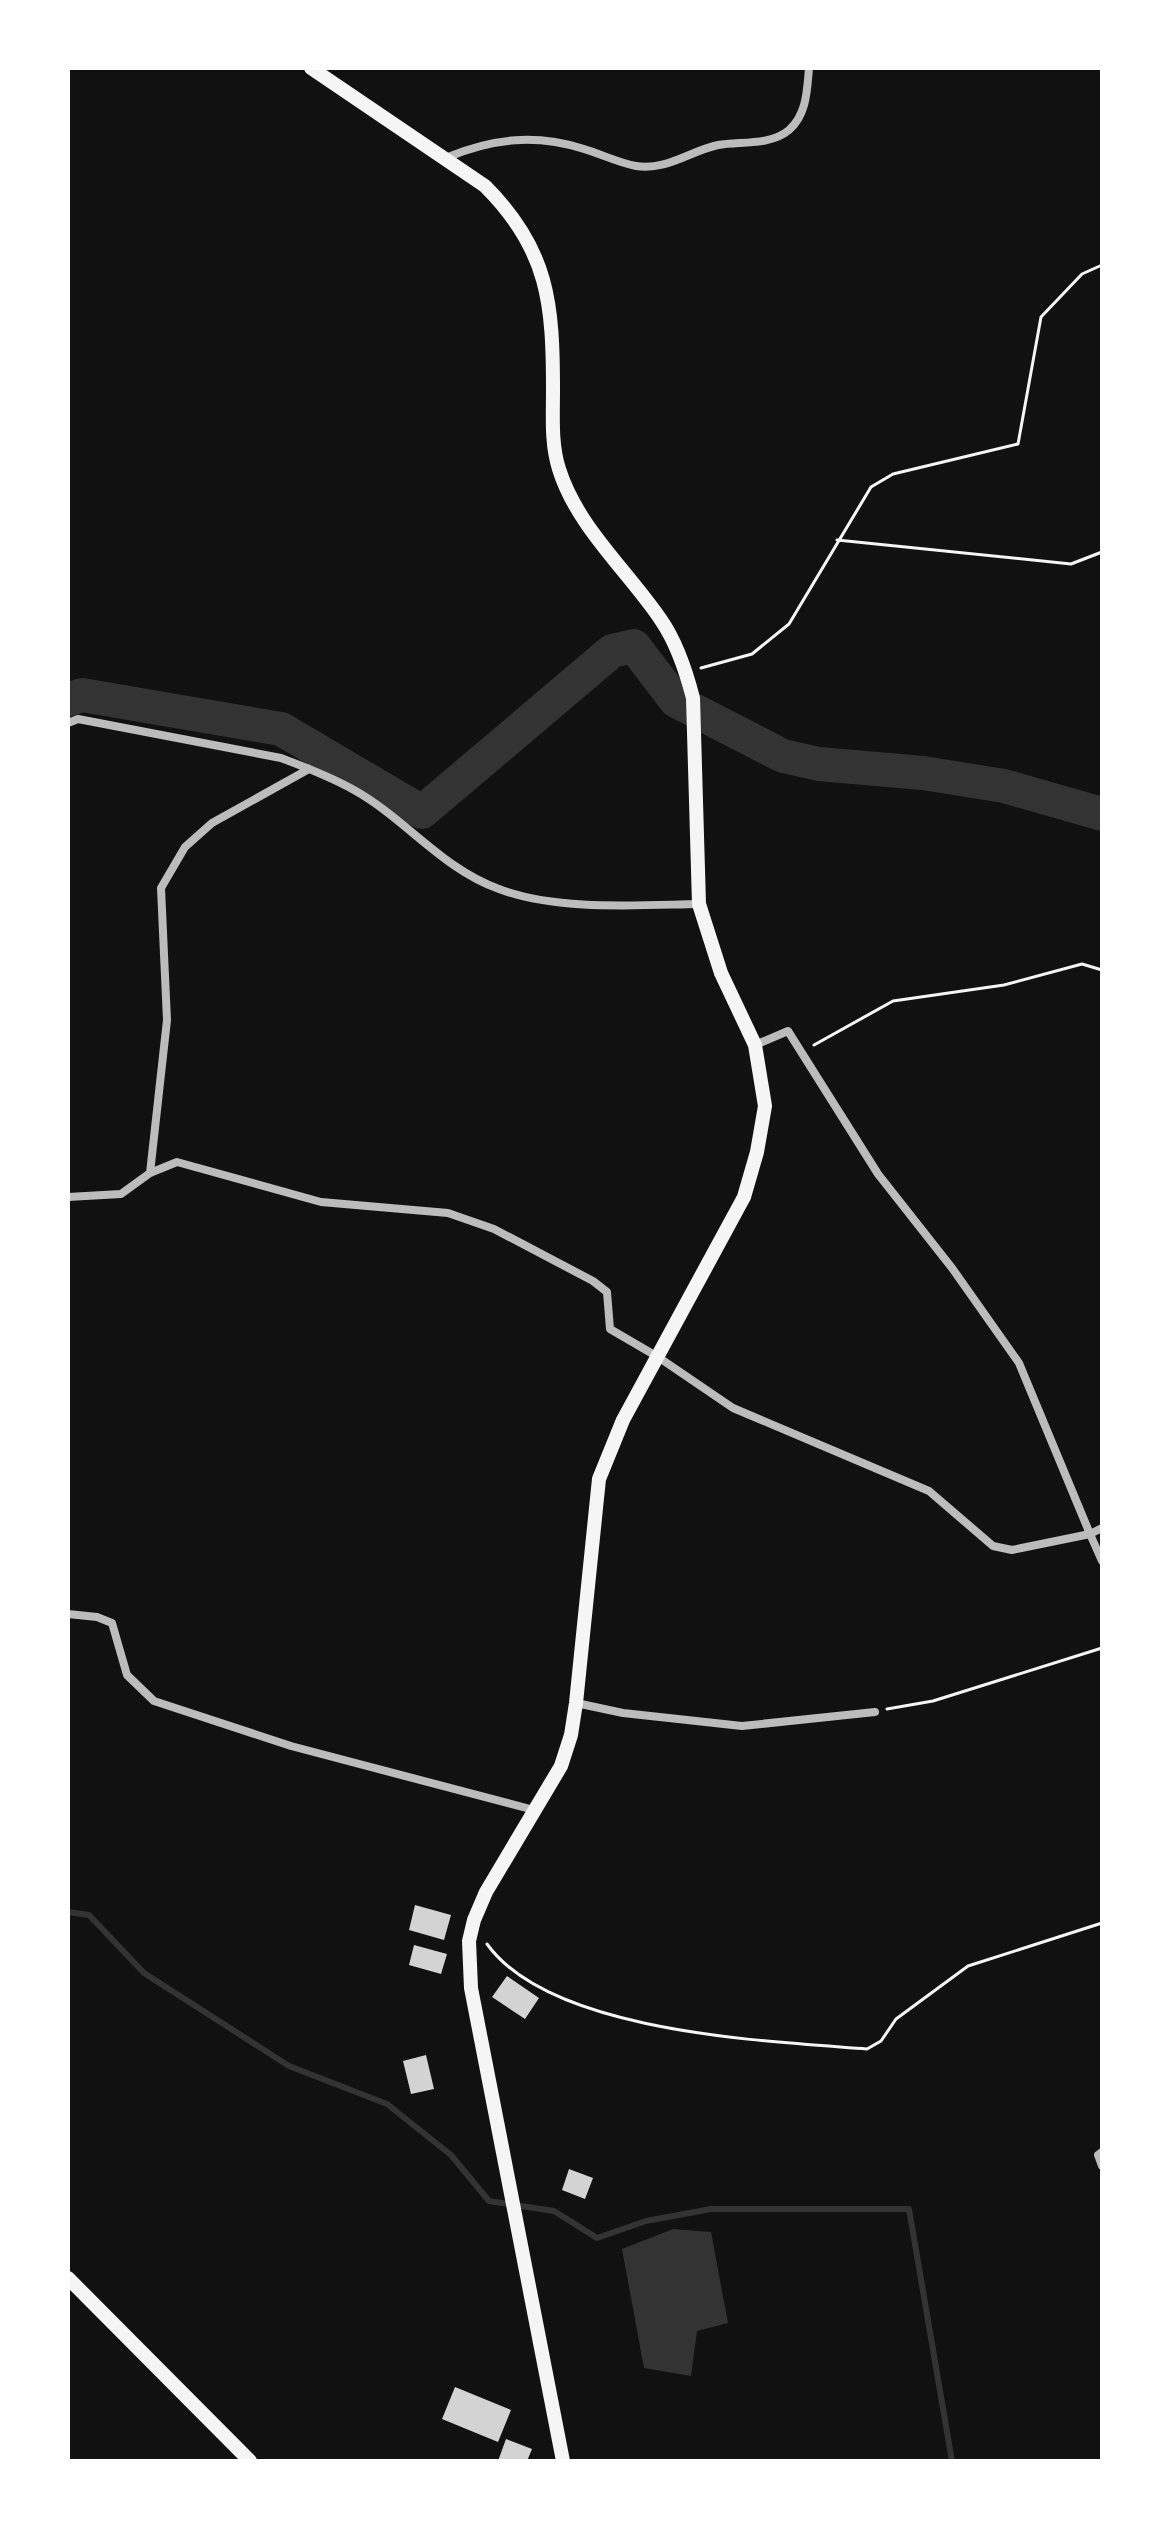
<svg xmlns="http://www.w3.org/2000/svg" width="1170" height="2529" viewBox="0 0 1170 2529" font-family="Commissioner,sans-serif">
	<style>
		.water { fill: #333 }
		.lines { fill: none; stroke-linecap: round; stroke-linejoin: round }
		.stream { stroke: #333; stroke-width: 6 }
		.river { stroke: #333; stroke-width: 34 }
		.building { fill: #d3d3d3 }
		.path { stroke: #f5f5f5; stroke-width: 3 }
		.minor { stroke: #bcbcbc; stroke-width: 8 }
		.primary { stroke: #f5f5f5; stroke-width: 14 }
	</style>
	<rect width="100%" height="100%" fill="#111"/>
	<path class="water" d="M 673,2229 L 711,2232 L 728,2323 L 697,2331 L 691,2376 L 644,2368 L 622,2249 Z"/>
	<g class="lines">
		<path class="stream" d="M 68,1912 L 89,1915 L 144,1973 L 289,2066 L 387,2104 L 451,2155 L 489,2201 L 554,2211 L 597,2238 L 646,2221 L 711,2209 L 909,2209 L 952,2461"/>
		<path class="river" d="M 68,700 L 82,695 L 281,729 L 422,812 L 612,651 L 634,646 L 676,701 L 783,756 L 819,764 L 923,773 L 1004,786 L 1102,814"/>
	</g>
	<path class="building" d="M 415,1905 L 451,1915 L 444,1940 L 409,1930 Z
		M 414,1945 L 447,1954 L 441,1974 L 409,1965 Z
		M 507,1976 L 539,1998 L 525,2019 L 492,1997 Z
		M 426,2055 L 434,2089 L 411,2094 L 403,2061 Z
		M 569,2169 L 593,2178 L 585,2199 L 562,2190 Z
		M 455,2387 L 511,2410 L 498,2442 L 442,2419 Z
		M 506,2439 L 532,2449 L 527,2461 L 498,2461 Z"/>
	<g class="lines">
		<path class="path" d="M 837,540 L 1071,564 L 1102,552
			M 701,668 L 752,654 L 789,624 L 871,487 L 893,474 L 1018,444 L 1041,317 L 1082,274 L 1102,265
			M 814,1045 L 893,1001 L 1004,985 L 1082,964 L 1102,970
			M 887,1709 L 933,1701 L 1102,1648
			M 487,1944 C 551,2033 765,2041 867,2049 L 881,2041 L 896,2019 L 968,1966 L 1102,1923"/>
		<path class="minor" d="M 448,157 C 494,138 536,134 584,149 C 601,154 619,163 636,166 C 666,171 690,151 718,145 C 740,141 770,146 789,130 C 807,114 807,90 809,68
			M 68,723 L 78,719 L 281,758 C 305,767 331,777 354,790 C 406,819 441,868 499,889 C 557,911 638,905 699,904
			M 755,1045 L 788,1031 L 878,1174 L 952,1268 L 1019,1363 L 1090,1534 L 1102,1528
			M 150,1173 L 167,1020 L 161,888 L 185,847 L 212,823 L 309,769
			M 68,1197 L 121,1194 L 150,1173 L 177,1162 L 321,1202 L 448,1213 L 494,1229 L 593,1281 L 607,1292 L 610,1329 L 658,1357 L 733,1408 L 929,1491 L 993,1546 L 1012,1550 L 1090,1534 L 1102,1561
			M 68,1614 L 97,1617 L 112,1623 L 127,1675 L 154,1701 L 291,1746 L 534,1810
			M 576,1703 L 623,1713 L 742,1726 L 875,1712
			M 1102,2152 L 1098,2155 L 1102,2166"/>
		<path class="primary" d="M 311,68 L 485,186 C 549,250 553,304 553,391 C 553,417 551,444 559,469 C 577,527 628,571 661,620 C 677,643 686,671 693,698 L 699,904 L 721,973 L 755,1045 L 765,1106 L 757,1152 L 744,1197 L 623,1420 L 599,1479 L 576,1703 L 571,1735 L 561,1766 L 486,1892 L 474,1920 L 469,1941 L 471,1988 L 563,2461
			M 68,2278 L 250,2461"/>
	</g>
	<rect width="1170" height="2529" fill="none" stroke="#ffffff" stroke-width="140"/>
</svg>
